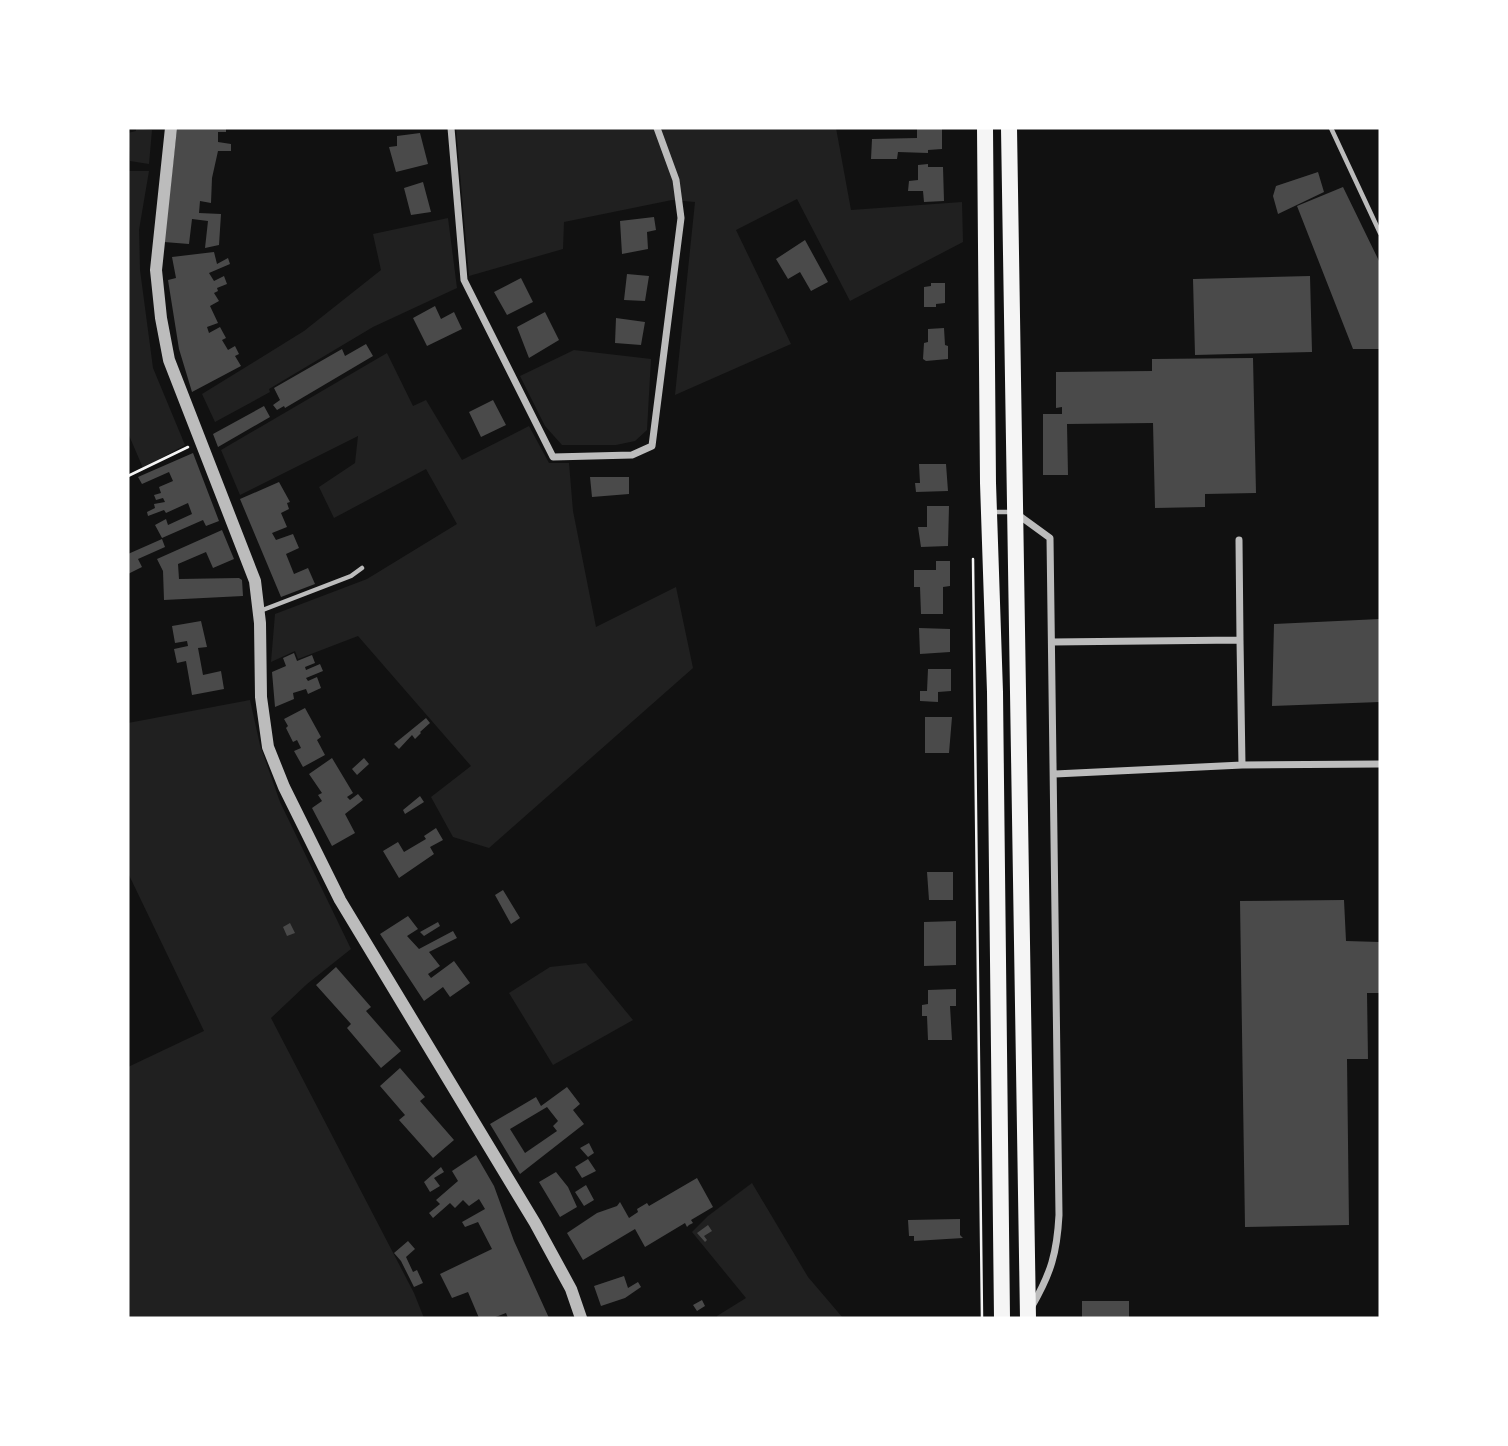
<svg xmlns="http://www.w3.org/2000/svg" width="1508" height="1446" viewBox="0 0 1508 1446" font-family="'Nunito Sans',sans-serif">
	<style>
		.green { fill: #202020 }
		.building { fill: #4a4a4a; fill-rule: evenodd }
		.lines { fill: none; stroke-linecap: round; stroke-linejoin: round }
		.path { stroke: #f5f5f5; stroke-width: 2.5 }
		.service { stroke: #bcbcbc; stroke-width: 4.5 }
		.minor { stroke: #bcbcbc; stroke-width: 7 }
		.tertiary { stroke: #bcbcbc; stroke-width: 12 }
		.trunk { stroke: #f5f5f5; stroke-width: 16 }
	</style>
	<rect width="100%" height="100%" fill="#111"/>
	<path class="green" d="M 136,128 L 152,130 L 149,164 L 130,161 L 128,133 L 136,131 Z
		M 456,128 L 836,128 L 851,210 L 962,202 L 963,242 L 850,301 L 797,199 L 736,230 L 791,344 L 675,395 L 695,202 L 672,200 L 564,222 L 563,249 L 469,276 Z
		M 128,171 L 149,171 L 139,230 L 140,270 L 153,368 L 185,445 L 143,468 L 128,433 Z
		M 448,218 L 457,288 L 373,327 L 269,389 L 270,392 L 215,422 L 202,394 L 304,331 L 381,270 L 373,234 Z
		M 574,350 L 651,359 L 647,430 L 635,441 L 616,445 L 562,445 L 545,426 L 520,376 Z
		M 387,353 L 413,406 L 426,400 L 462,460 L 529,426 L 549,463 L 569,463 L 573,511 L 596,627 L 676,587 L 693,668 L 489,848 L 453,837 L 431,797 L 471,766 L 358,636 L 298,659 L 295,651 L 271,662 L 275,614 L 367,579 L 457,524 L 426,469 L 334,518 L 319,487 L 355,463 L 358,436 L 240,495 L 221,450 Z
		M 250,700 L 260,745 L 280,802 L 351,949 L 307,984 L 271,1018 L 414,1293 L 424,1318 L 128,1318 L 128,1067 L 204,1031 L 128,873 L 128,723 Z
		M 586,963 L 633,1020 L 553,1065 L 509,993 L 550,967 Z
		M 752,1183 L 808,1277 L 843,1318 L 718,1318 L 717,1316 L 746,1298 L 692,1232 L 708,1216 Z"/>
	<path class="building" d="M 177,128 L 226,128 L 226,132 L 218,132 L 218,142 L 231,144 L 231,151 L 218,151 L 212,178 L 211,203 L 200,201 L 199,213 L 221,214 L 219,245 L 205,248 L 208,221 L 192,219 L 189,244 L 164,242 Z
		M 917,128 L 942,128 L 942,149 L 928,150 L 928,153 L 898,152 L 897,159 L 871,159 L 872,139 L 917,138 Z
		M 420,133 L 428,164 L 396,172 L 389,147 L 397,146 L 397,136 Z
		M 928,164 L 928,167 L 943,167 L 944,201 L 924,202 L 923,191 L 908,191 L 909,181 L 918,180 L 918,165 Z
		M 1318,172 L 1324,192 L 1278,214 L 1273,196 L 1276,186 Z
		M 423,182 L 431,212 L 411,215 L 404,188 Z
		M 1343,187 L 1380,263 L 1380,349 L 1353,349 L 1297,206 Z
		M 654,217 L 656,230 L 647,232 L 648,249 L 622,254 L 620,221 Z
		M 805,240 L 828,282 L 811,291 L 800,272 L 788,279 L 776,259 Z
		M 214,252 L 217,264 L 228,258 L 230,264 L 209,273 L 214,281 L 224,276 L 227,284 L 217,288 L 218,291 L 214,293 L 219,301 L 210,306 L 218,323 L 207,327 L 209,333 L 220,327 L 226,338 L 222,340 L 228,350 L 235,346 L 239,354 L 235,356 L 241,366 L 192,392 L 179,349 L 168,280 L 176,278 L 172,257 Z
		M 627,274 L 649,276 L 645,301 L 624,300 Z
		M 1310,276 L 1312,352 L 1195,355 L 1193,279 Z
		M 521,278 L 533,302 L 507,315 L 494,292 Z
		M 931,283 L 945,283 L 945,303 L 936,304 L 936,307 L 924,307 L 924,287 L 931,286 Z
		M 435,306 L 441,319 L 454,312 L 462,329 L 427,346 L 413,318 Z
		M 545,312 L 559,340 L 529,358 L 517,327 Z
		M 616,318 L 645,322 L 641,345 L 615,343 Z
		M 944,328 L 945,345 L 948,346 L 948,359 L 926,361 L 923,359 L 924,343 L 928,342 L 928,329 Z
		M 366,344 L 373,356 L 285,408 L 284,406 L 277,410 L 273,405 L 280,400 L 274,388 L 342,349 L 345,356 Z
		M 1253,358 L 1256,493 L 1205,494 L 1205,507 L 1155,508 L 1153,423 L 1067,424 L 1068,475 L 1043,475 L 1043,414 L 1062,414 L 1062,407 L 1056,408 L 1056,372 L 1152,371 L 1152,359 Z
		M 493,400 L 506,425 L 481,437 L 469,412 Z
		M 264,406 L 270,417 L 218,447 L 213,434 Z
		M 193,453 L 219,521 L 206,526 L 203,520 L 162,538 L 155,525 L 166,519 L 168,525 L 192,514 L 188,503 L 166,513 L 164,510 L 148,516 L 147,512 L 155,508 L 154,504 L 165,502 L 163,498 L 156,500 L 154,495 L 161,493 L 159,487 L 173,481 L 169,472 L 142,484 L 138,477 Z
		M 919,464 L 946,464 L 948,491 L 916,492 L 915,483 L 920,483 Z
		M 590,477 L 629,477 L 629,494 L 592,497 Z
		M 279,482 L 290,502 L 287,503 L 289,509 L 281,513 L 287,527 L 272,533 L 276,540 L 293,534 L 299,548 L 286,554 L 294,574 L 308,568 L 315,584 L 281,597 L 240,499 Z
		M 927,506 L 949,506 L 948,546 L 921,547 L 918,527 L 927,527 Z
		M 222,530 L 234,559 L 213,568 L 206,552 L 178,564 L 179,579 L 239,578 L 242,580 L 243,596 L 164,600 L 163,571 L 157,559 Z
		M 162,539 L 165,547 L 138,559 L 142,567 L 128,574 L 128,554 Z
		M 936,561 L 950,561 L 950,586 L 943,587 L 943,614 L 921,614 L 920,587 L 914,587 L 914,570 L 936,570 Z
		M 1380,619 L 1380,702 L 1272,706 L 1274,624 Z
		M 201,621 L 207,647 L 198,648 L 203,675 L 221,671 L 224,689 L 192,695 L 186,661 L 177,663 L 174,649 L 188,646 L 187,641 L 175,643 L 172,626 Z
		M 919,628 L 950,629 L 950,652 L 920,654 Z
		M 294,653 L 297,661 L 312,655 L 315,663 L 305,667 L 306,670 L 320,664 L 323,671 L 306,678 L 308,681 L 317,677 L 321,688 L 308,694 L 306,689 L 293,693 L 294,699 L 275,707 L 272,672 L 286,666 L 283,658 Z
		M 928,669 L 951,669 L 951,691 L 938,692 L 938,702 L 920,701 L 920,691 L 927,691 Z
		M 305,708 L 321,737 L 317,740 L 325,755 L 303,767 L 294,751 L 301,748 L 297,740 L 293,742 L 286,728 L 288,726 L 284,719 Z
		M 925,717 L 952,717 L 949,753 L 925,753 Z
		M 426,718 L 430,723 L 420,732 L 421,733 L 415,739 L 412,735 L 399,749 L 394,744 Z
		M 332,758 L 353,793 L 347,797 L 350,800 L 358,794 L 363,800 L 345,814 L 355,833 L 332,846 L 312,808 L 322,801 L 318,795 L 322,793 L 309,774 Z
		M 364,758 L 369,764 L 357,775 L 352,769 Z
		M 420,796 L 424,802 L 405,814 L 403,810 Z
		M 436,828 L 443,840 L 430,847 L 434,854 L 399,878 L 383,851 L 398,842 L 404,852 L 426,839 L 424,836 Z
		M 927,872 L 953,872 L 953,900 L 929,900 Z
		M 503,890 L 520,918 L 511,924 L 495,895 Z
		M 1344,900 L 1346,941 L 1380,942 L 1380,993 L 1367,993 L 1368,1059 L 1347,1059 L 1349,1225 L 1245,1227 L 1240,901 Z
		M 408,916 L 418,929 L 407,936 L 419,949 L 453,931 L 457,938 L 429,952 L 440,966 L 428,974 L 431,978 L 454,961 L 470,983 L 450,997 L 443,987 L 424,1001 L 380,934 Z
		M 956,921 L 956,965 L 924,966 L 924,922 Z
		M 438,922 L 440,926 L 424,936 L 420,932 Z
		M 290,923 L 295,933 L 287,936 L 283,927 Z
		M 336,967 L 371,1007 L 366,1011 L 401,1051 L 381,1068 L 347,1028 L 351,1024 L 316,985 Z
		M 956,989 L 956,1006 L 950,1006 L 952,1040 L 928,1040 L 927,1016 L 922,1016 L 922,1005 L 928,1004 L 928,990 Z
		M 400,1068 L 425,1097 L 420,1101 L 454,1140 L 433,1158 L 399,1120 L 405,1115 L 380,1086 Z
		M 567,1087 L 580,1104 L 573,1110 L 584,1124 L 520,1174 L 490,1124 L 536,1097 L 541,1106 ZM 547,1107 L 558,1121 L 553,1126 L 557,1131 L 525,1153 L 510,1129 Z
		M 589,1143 L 594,1153 L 588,1157 L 580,1148 Z
		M 476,1155 L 494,1186 L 514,1241 L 549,1318 L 508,1318 L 506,1313 L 493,1318 L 479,1318 L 468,1292 L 452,1298 L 440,1274 L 492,1249 L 478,1222 L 465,1227 L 462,1222 L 485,1209 L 479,1199 L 469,1206 L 463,1200 L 455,1208 L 450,1203 L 433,1218 L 429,1213 L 440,1204 L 436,1200 L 458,1181 L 452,1171 Z
		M 588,1159 L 596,1171 L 582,1178 L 575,1167 Z
		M 441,1167 L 444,1172 L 434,1178 L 440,1186 L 430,1192 L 424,1182 Z
		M 556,1172 L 568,1187 L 577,1207 L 560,1217 L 539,1182 Z
		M 697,1178 L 713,1207 L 691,1220 L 693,1223 L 689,1225 L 687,1227 L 685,1223 L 645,1247 L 635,1229 L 583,1260 L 567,1233 L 597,1213 L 617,1206 L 620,1202 L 629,1218 L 638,1212 L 637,1209 L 647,1203 L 649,1206 Z
		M 586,1185 L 594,1200 L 584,1206 L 575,1192 Z
		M 960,1219 L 960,1235 L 963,1238 L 914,1241 L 914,1236 L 909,1236 L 908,1220 Z
		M 708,1225 L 712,1231 L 704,1236 L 707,1240 L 705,1242 L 697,1233 Z
		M 408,1241 L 415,1249 L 406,1257 L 413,1272 L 417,1270 L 423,1283 L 414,1287 L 401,1261 L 394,1253 Z
		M 624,1276 L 628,1288 L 638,1282 L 641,1287 L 625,1298 L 601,1306 L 594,1286 Z
		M 702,1300 L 705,1306 L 697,1311 L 693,1305 Z
		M 1082,1301 L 1129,1301 L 1129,1318 L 1082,1318 Z"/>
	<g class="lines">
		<path class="path" d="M 128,476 L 188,447
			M 973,559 L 982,1318"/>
		<path class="service" d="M 1331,128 L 1380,233
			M 993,512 L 1012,512
			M 260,611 L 351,576 L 362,568"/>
		<path class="minor" d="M 451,128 L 464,280 L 553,457 L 632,455 L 652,446 L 681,218 L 676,180 L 657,128
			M 1017,514 L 1050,538 L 1059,1215 C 1057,1253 1051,1273 1032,1306
			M 1239,540 L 1240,640
			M 1052,642 L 1240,640 L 1242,765
			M 1055,774 L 1242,765 L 1380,764"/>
		<path class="tertiary" d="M 171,128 L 156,270 L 161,318 L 169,360 L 255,581 L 260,623 L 261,697 L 268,747 L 284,787 L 340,900 L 535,1223 L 571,1289 L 581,1318"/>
		<path class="trunk" d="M 985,128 L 988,483 L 995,692 L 1002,1318
			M 1009,128 L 1028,1318"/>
	</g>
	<rect width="1508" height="1446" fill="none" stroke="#ffffff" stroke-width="259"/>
</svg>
